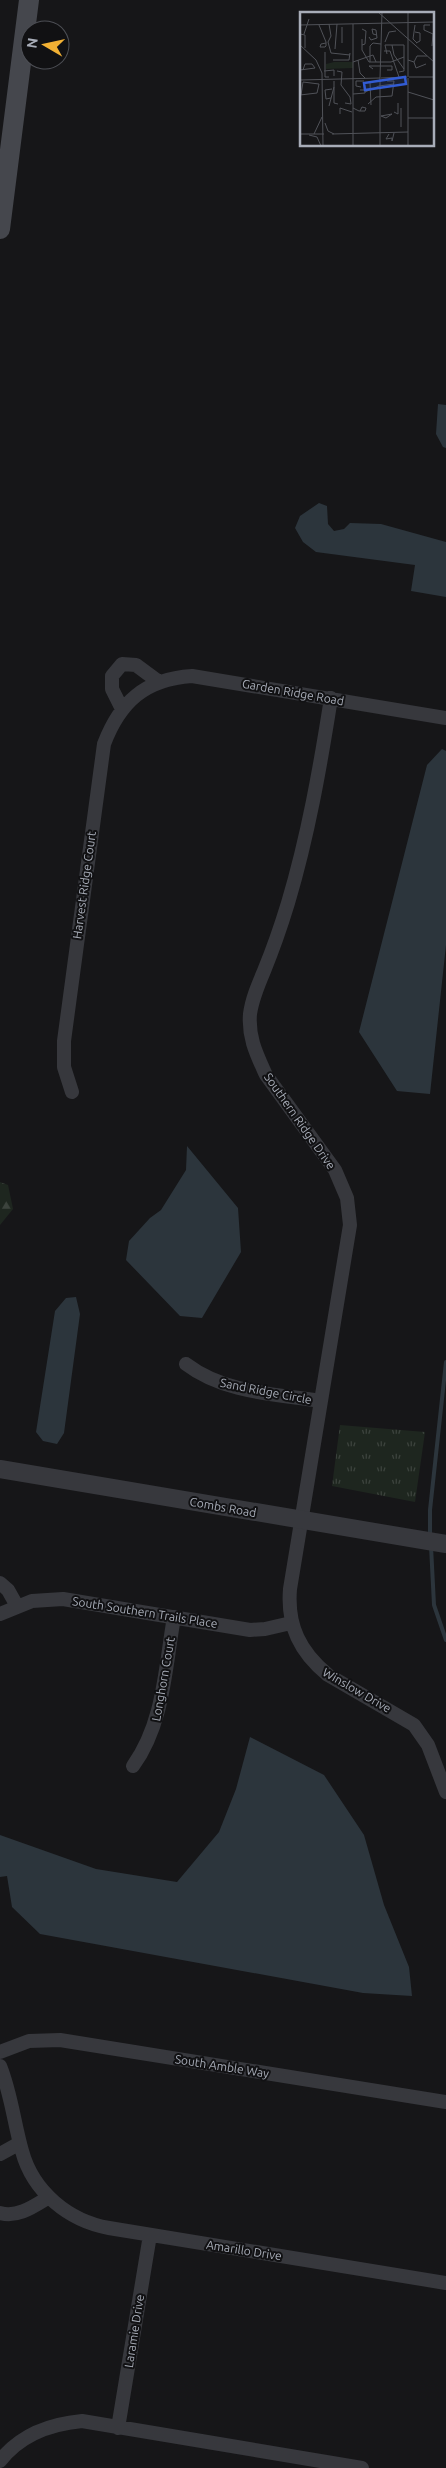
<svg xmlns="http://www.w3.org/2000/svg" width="446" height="2468" viewBox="0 0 446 2468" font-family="Ubuntu,sans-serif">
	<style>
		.grass { fill: url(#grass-tufts) }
		.forest { fill: url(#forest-firs) }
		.water { fill: #2c353c }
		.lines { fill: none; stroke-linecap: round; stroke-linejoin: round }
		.stream { stroke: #2c353c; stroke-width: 4 }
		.minor { stroke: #37383d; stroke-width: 14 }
		.tertiary { stroke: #37383d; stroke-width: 18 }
		.secondary { stroke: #45474d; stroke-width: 20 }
		.labels { text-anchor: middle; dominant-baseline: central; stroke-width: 4; stroke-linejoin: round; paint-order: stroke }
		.street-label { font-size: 12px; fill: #a8adb8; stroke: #111113 }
		.inset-road { fill: none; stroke: #505258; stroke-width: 1 }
		.view { fill: #325cd3; fill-opacity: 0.15; stroke: #325cd3; stroke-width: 2.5 }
		.inset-edge { fill: none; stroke: #a8adb8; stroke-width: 2.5 }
	</style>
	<defs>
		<pattern id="grass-tufts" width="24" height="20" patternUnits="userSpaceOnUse" patternTransform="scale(1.25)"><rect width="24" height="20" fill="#1e261f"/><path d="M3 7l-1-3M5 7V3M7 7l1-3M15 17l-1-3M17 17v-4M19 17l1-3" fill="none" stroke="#3c433d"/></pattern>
		<pattern id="forest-firs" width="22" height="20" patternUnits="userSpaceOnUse" patternTransform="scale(1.25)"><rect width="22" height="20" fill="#1e261f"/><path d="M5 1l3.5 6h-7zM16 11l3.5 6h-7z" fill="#3c433d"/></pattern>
	</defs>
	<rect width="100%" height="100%" fill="#161618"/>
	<path class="grass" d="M 340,1425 L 425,1432 L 415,1502 L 332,1486 Z"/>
	<path class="forest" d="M 0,1182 L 8,1185 L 13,1209 L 0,1225 Z"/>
	<path class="water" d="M 438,404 L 446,405 L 446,448 L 443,447 L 436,434 Z
		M 319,503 L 327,506 L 328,524 L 334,531 L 344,529 L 350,523 L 381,524 L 446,542 L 446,597 L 411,591 L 415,565 L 316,552 L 303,542 L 295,528 L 300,516 Z
		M 442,749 L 446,751 L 446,945 L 430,1094 L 397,1091 L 359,1032 L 427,765 Z
		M 187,1146 L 238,1208 L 241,1252 L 202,1318 L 180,1316 L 126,1260 L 129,1241 L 150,1218 L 161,1210 L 186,1170 Z
		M 76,1297 L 80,1314 L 64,1433 L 57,1444 L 43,1441 L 36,1432 L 55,1311 L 66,1298 Z
		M 250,1737 L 324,1775 L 364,1835 L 384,1905 L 409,1967 L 412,1996 L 363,1993 L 40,1934 L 12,1907 L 7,1876 L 0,1877 L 0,1835 L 96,1869 L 177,1882 L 219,1832 L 236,1789 Z"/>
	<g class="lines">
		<path class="stream" d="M 430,1536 L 430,1510 L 446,1362
			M 431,1546 L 434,1605 L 446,1640"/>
		<path class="minor" d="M 331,698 C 320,768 308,836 288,903 C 281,926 273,949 264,971 C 258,985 252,999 250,1014 C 248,1038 257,1055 266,1075 L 335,1170 L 347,1198 L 350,1225 L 290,1589 C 287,1626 300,1652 328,1675 L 414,1725 L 428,1745 L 446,1792
			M 122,709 L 112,689 L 112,676 L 122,664 L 136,665 L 159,682
			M 72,1092 L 64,1067 L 64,1041 L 104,744 C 120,702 145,679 192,676 L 446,718
			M 186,1364 C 224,1393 275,1394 321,1401
			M 0,1583 L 8,1590 L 17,1606
			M 0,1614 L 32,1601 L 63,1599 L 250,1630 L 265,1629 L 291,1623
			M 133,1766 C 164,1723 165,1668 174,1617
			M 0,2052 L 29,2041 L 60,2040 L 446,2102
			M 0,2066 C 11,2093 14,2123 22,2151 C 33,2192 69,2221 109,2228 L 446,2283
			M 0,2154 L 20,2143
			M 0,2213 C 18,2218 34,2206 49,2197
			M 118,2428 L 150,2235
			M 0,2461 C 20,2435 50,2424 82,2421 L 362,2468"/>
		<path class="tertiary" d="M 0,1469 L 446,1544"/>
		<path class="secondary" d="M 0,229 L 29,0"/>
	</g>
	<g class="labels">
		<g class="street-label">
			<text transform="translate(293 692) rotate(10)">Garden Ridge Road</text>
			<text transform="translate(84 885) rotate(-82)">Harvest Ridge Court</text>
			<text transform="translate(300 1121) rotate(55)">Southern Ridge Drive</text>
			<text transform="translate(266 1391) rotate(11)">Sand Ridge Circle</text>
			<text transform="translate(223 1507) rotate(10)">Combs Road</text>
			<text transform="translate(145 1612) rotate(9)">South Southern Trails Place</text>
			<text transform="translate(163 1679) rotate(-80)">Longhorn Court</text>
			<text transform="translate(357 1690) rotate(30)">Winslow Drive</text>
			<text transform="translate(222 2066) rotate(9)">South Amble Way</text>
			<text transform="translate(244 2250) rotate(9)">Amarillo Drive</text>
			<text transform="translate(134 2331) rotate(-81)">Laramie Drive</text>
		</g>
	</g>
	<g transform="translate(300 12)">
		<rect width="134" height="134" fill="#161618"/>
		<path d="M 34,50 L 53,50 L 53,56 L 26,57 L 26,52 Z" fill="#1e261f"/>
		<path class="inset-road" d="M 78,0 L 134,50M 29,12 L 31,24 L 28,30 L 31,41 L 50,43M 0,13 L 134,10M 19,13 L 26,30 L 26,34 L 25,35 L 20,35 L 21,32 L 26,31M 115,13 L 113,27 L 117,31M 130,13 L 124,13 L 124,18 L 133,22 L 132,34M 62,17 L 66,19 L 65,32 L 62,33M 115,20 L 120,21 L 120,29 L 116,31M 0,22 L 5,23 L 5,36M 4,22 L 9,7M 69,25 L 71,28 L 77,26 L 76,18 L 72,17 L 73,22 L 77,23M 62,27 L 62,38 L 69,50 L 91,50 L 104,45M 85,30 L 89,20 L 96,19M 42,31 L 42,15M 0,33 L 16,48 L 22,61 L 23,134M 92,33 L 94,43 L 104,57M 35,37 L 37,12M 84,39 L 90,39 L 99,65M 25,40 L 25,65 L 29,65M 87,42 L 85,33 L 104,33 L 104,59 L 99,60M 33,48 L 49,48 L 50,41M 58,48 L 60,61 L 65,66M 108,48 L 114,50 L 117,44 L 127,44M 53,50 L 73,43 L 76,50M 70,50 L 70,34 L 73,31 L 81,32M 114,50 L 116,56 L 126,52M 81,54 L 92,54 L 92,58 L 87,58M 73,57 L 69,54 L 81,54M 0,58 L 15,56M 3,58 L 5,52 L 12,52 L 15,56M 24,59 L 34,58 L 34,64M 37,59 L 42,60 L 41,73 L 50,85 L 51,92 L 45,91M 108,65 L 108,0M 109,65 L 134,65M 80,66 L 82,0M 81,66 L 107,65M 0,68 L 80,66M 34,69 L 34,91 L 38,92M 70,71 L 71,93M 61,75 L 56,74 L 56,69 L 64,69M 65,80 L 79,74 L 94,72M 108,80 L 134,88M 53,82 L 65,81 L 65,78 L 60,78M 0,83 L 17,81 L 19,72 L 3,70 L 1,83M 31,86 L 26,87 L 25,78 L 32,77M 68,92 L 76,85 L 92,84 L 94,69 L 87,69M 29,94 L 34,75M 53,96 L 59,99 L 65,99 L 66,96 L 62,95 L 60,99M 101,96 L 101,115M 94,100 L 98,102 L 98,91M 40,102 L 40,96 L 52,100M 81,104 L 92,102 L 86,106 L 81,104M 108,106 L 134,106M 25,111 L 28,119 L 34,122M 0,122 L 24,122M 14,122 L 22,105M 32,122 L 108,120M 89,122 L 86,127 L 92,126 L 92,129 L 94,121M 9,123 L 17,125 L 21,134M 53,134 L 53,12M 80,134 L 80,66M 108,134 L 108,66"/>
		<path class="view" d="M 105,65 L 106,72 L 65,78 L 64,71 Z"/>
		<rect width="134" height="134" class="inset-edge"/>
	</g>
	<g transform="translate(45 45) rotate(279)"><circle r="24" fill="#111113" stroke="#4d4f55"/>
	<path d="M0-4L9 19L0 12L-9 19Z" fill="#f2b134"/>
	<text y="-8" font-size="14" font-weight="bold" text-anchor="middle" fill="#a8adb8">N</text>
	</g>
</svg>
